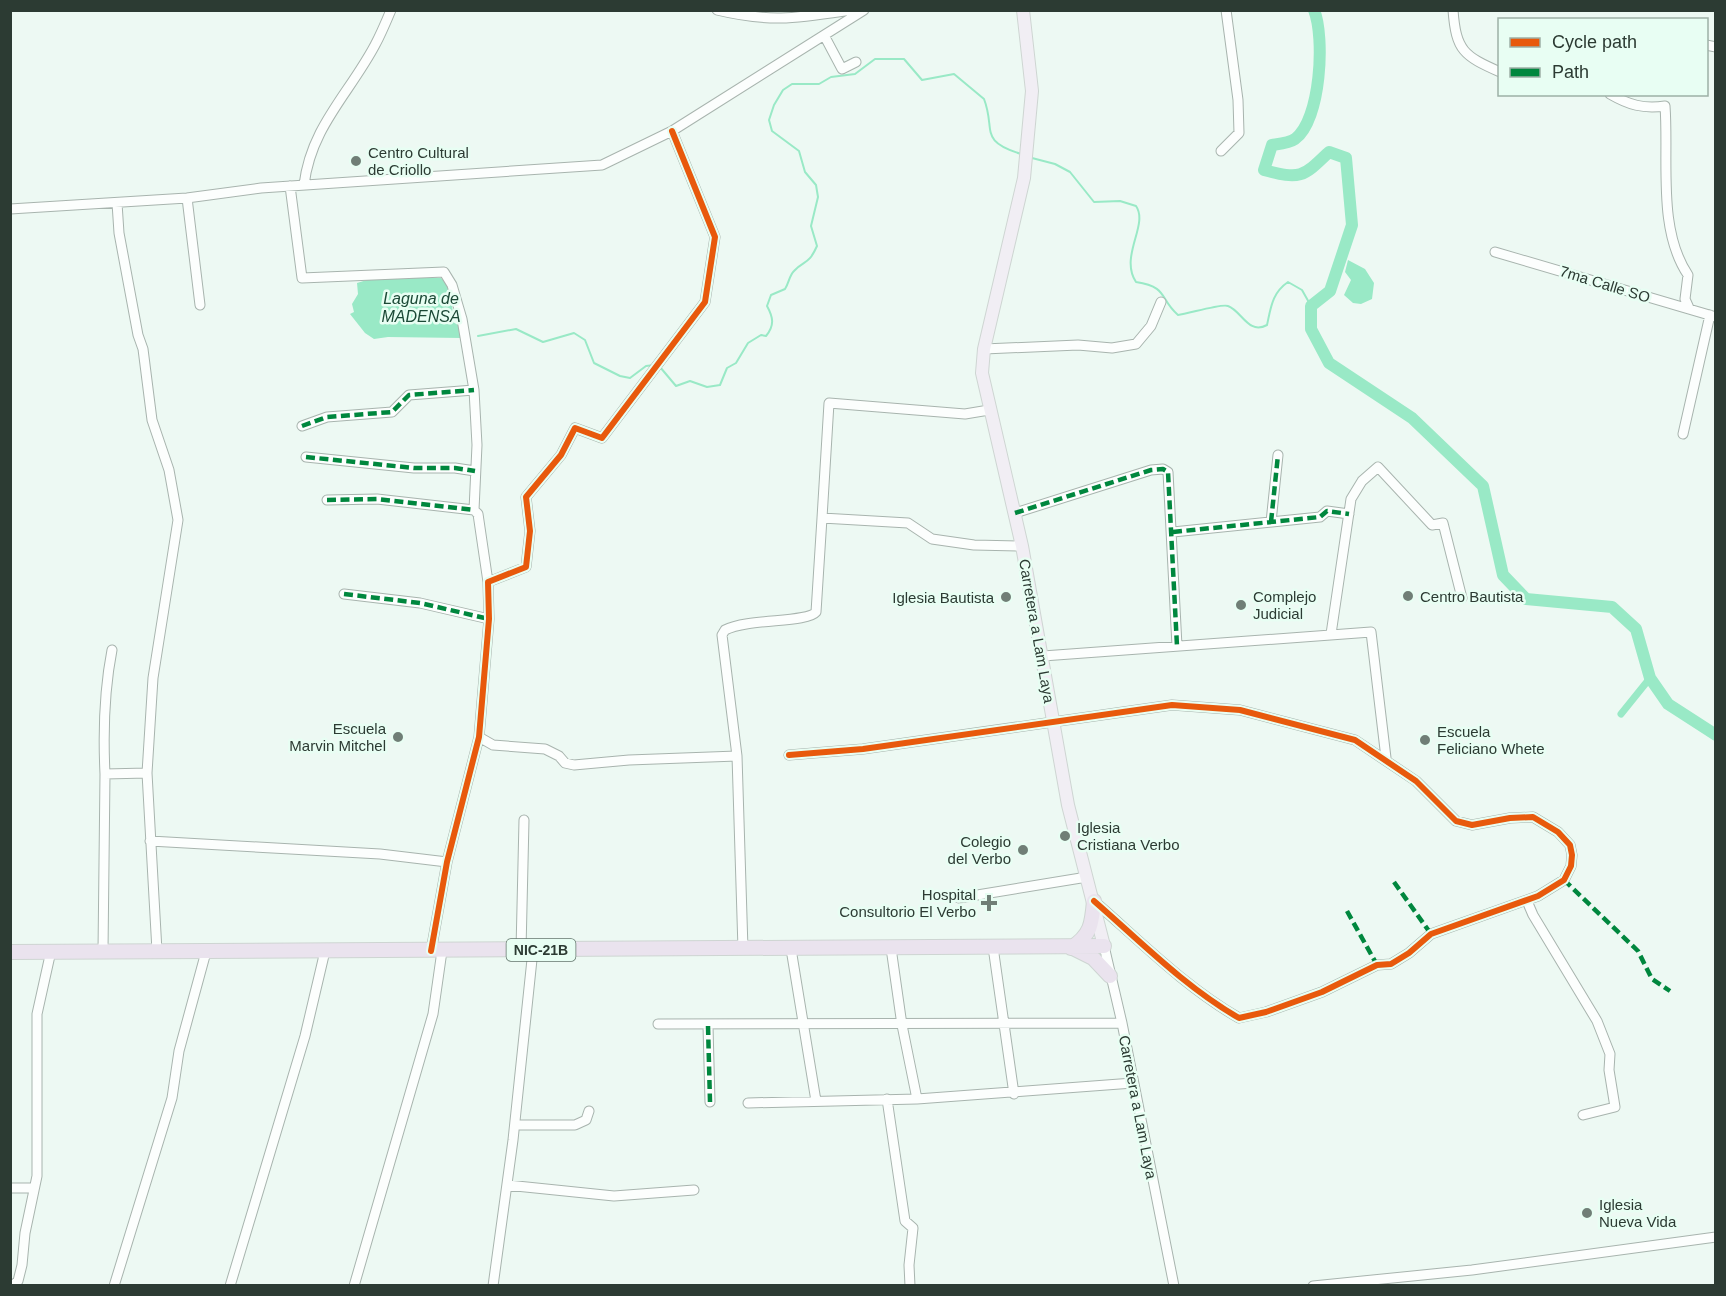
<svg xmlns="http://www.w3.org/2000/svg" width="1726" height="1296" viewBox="0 0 1726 1296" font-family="Helvetica,sans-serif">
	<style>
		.water { fill: #99e9c6 }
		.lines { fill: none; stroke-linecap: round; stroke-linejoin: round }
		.stream { stroke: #99e9c6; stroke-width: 2 }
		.canal { stroke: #99e9c6; stroke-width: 7 }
		.river { stroke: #99e9c6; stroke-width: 12 }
		.minor-casing { stroke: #a8b4ae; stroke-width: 11 }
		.major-casing { stroke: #ced5d2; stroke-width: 14 }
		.highway-casing { stroke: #ced5d2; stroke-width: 16 }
		.minor { stroke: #fcfefd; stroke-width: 9 }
		.major { stroke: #f1eef4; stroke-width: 12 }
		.highway { stroke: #eae3ee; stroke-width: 14 }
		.quiet { stroke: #00873e; stroke-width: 4.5; stroke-dasharray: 9 4.5; stroke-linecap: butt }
		.cycleway-casing { stroke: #e8fef3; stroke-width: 10 }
		.cycleway { stroke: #e8590c; stroke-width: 6 }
		.poi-dot { fill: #707e76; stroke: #e8fef3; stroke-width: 2 }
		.labels { text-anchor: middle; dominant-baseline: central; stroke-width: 5; stroke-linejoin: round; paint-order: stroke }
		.shield { fill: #e8fef3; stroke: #64766d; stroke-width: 1.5 }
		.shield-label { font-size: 14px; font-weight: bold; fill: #2c3b33 }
		.poi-label { font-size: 15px; fill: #2c3b33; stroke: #e8fef3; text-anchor: start }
		.street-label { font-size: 15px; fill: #2c3b33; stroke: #e8fef3 }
		.water-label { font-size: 16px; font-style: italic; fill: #1b4936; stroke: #e8fef3 }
	</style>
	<rect width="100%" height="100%" fill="#edf9f3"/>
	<path class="water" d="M 1348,260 L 1365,269 L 1374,283 L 1372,299 L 1361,304 L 1353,303 L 1344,295 L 1351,280 L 1345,272 Z
		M 401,277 L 441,278 C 454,291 452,304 453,322 L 461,327 L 462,338 L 388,337 L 374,339 L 365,333 L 350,314 L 354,312 L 352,304 L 358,294 L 357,283 L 370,279 Z"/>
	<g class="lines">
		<path class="stream" d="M 1032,158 L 1055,164 L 1070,172 L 1094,202 L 1120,201 L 1136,206 C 1149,225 1119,256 1136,282 C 1169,287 1159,299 1178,315 C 1188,314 1222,303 1228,306 C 1242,311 1248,335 1267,325 C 1271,307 1272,293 1288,282 L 1302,290 L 1311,306
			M 478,336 L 516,329 L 543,342 L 574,333 L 585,340 L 594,363 L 620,376 L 630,378 L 646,366 L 654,365
			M 660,367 L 676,386 L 690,381 L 707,387 L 720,385 L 727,368 L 736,363 L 748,343 L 761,335 L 766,336 C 775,325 773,317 767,306 L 771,295 L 785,289 C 789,283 789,276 794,271 C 805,259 808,266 817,246 L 811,226 L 818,197 L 816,185 L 805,172 L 799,151 L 772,131 L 769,120 L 774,105 L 783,90 L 792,84 L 819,84 L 831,77 L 855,74 L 875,59 L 904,59 L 922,80 L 954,74 L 984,99 C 996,130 978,141 1021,154"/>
		<path class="canal" d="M 1621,714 L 1650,678"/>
		<path class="river" d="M 1314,10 C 1325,37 1321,120 1295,139 C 1289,143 1278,144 1272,145 L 1264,170 C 1301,180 1303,177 1329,152 L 1346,158 L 1352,225 L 1330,291 L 1311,306 L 1311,329 L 1329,363 L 1412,418 L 1483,486 L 1503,575 L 1526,599 L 1612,607 L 1636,629 L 1650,678 L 1668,704 L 1716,735"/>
		<g class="minor-casing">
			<path id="minor" d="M 717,10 C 771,23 797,18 851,10
				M 1453,10 C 1456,51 1464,56 1500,72
				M 825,37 L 842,69 L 856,62
				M 1706,45 L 1716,47
				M 1610,94 C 1629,105 1643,109 1665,106 C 1669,159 1657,229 1688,275 L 1685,299 L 1689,308
				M 1221,151 L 1239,133 L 1238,100 L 1226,10
				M 304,185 C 311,127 349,94 375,45 C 381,34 386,22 391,10
				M 290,186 L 302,278 L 444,272 L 452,285 L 462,319 L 474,390 L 477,445 L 474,510 L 478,514 L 488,582
				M 187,198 L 200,305
				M 117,203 L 119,233 L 138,335 L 143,349 L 152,420 L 169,470 L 178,520 L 153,678 L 147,773 L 157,951
				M 10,209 L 187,198 L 261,188 L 602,165 L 672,131 L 864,10
				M 1495,252 L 1716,317
				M 984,349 L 1078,345 L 1112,348 L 1136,344 L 1151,326 L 1161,302
				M 302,426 L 327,417 L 392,412 L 409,395 L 474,390
				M 1683,434 L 1710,315
				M 306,457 L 414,468 L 455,468 L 475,471
				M 327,500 L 377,499 L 474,510
				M 1015,513 L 1151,470 L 1163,469 L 1168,472 L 1177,646
				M 822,518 L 829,403 L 965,414 L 989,410
				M 1271,522 L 1278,455
				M 1173,532 L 1320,517 L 1327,511 L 1349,514
				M 344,594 L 420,603 L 489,619
				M 1331,634 L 1351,499 L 1362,481 L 1378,467 L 1432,525 L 1443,523 L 1462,598
				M 1043,656 L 1371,632 L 1386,758
				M 479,737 L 493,745 L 545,749 L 559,756 L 565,763 L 574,765 L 629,760 L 737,756
				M 789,755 L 863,749 L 1172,705 L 1240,710 L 1355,740 L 1416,781 L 1456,821 L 1472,825 L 1510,818 L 1533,817 L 1558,832 L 1570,845 L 1572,855 L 1571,866 L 1564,880 L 1538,896 L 1431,934 L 1409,953 L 1391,964 L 1377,965 L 1322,992 L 1266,1012 L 1239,1018 C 1185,987 1140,941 1094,901
				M 105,774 C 103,732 104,691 112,650
				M 150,841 L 380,854 L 447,862
				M 959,898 L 1087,877
				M 1527,901 L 1533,915 L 1597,1021 L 1610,1054 L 1609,1070 L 1615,1107 L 1583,1115
				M 1104,946 L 1122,1023 L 1174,1286
				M 993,947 L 1014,1094
				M 891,948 L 902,1025 L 917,1099
				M 743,949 L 737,756 L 722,635 L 725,630 C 748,618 807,623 816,612 L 822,518 L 908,523 L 932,539 L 974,545 L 1022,546
				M 791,949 L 816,1101
				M 521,950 L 524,820
				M 103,951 L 105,774 L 147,773
				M 431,951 L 447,862 L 479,737 L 489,619 L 488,582 L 526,567 L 530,531 L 526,497 L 561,455 L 575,428 L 602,438 L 705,302 L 715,237 L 672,131
				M 658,1024 L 1122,1023
				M 708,1026 L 710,1102
				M 887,1099 L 905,1221 L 913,1228 L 909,1265 L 910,1286
				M 748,1103 L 917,1099 L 1133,1083
				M 515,1125 L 575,1125 L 586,1120 L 589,1111
				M 507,1185 L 614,1196 L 694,1190
				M 10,1188 L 34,1188
				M 12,1286 L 18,1281 L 22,1265 L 25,1233 L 37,1176 L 37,1014 L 51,951
				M 114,1286 L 172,1098 L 179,1051 L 206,952
				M 230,1286 L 305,1036 L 325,951
				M 354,1286 L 433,1014 L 442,951
				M 493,1286 L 513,1140 L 533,950
				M 1313,1286 L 1472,1270 L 1716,1237"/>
		</g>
		<g class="major-casing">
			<path id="major" d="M 1023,10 L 1032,91 L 1024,178 L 984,349 L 982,373 L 1022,546 L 1068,805 L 1104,946"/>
		</g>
		<g class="highway-casing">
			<path id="highway" d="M 1071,948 C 1091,935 1092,924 1094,901
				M 1075,949 L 1093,958 L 1110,976
				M 10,952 L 1104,946"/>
		</g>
		<use href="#minor" class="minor"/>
		<use href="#major" class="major"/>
		<use href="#highway" class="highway"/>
		<path class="quiet" d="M 302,426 L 327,417 L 392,412 L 409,395 L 474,390
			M 306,457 L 414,468 L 455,468 L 475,471
			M 327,500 L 377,499 L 474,510
			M 1015,513 L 1151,470 L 1163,469 L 1168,472 L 1177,646
			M 1271,522 L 1278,455
			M 1173,532 L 1320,517 L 1327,511 L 1349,514
			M 344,594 L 420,603 L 489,619
			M 1564,880 L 1638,951 L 1652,979 L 1670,991
			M 1394,882 L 1431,934
			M 1347,911 L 1377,965
			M 708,1026 L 710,1102"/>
		<g class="cycleway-casing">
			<path id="cycleway" d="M 789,755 L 863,749 L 1172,705 L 1240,710 L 1355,740 L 1416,781 L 1456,821 L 1472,825 L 1510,818 L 1533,817 L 1558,832 L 1570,845 L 1572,855 L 1571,866 L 1564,880 L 1538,896 L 1431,934 L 1409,953 L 1391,964 L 1377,965 L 1322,992 L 1266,1012 L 1239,1018 C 1185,987 1140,941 1094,901
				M 431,951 L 447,862 L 479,737 L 489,619 L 488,582 L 526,567 L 530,531 L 526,497 L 561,455 L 575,428 L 602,438 L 705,302 L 715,237 L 672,131"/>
		</g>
		<use href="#cycleway" class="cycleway"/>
	</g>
	<g class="poi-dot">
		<circle cx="356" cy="161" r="6"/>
		<circle cx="1408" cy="596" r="6"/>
		<circle cx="1006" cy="597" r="6"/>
		<circle cx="1241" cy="605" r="6"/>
		<circle cx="398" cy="737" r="6"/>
		<circle cx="1425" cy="740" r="6"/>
		<circle cx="1065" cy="836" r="6"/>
		<circle cx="1023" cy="850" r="6"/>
		<path d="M986 894h6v6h6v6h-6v6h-6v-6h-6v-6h6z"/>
		<circle cx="1587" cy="1213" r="6"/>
	</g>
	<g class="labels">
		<rect class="shield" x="506.5" y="939" width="69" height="22" rx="4.5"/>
		<g class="shield-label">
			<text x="541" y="950">NIC-21B</text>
		</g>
		<g class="poi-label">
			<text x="368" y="152">Centro Cultural<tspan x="368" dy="17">de Criollo</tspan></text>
			<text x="1253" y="596">Complejo<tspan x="1253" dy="17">Judicial</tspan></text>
			<text x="1420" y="596">Centro Bautista</text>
			<text x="994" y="597" text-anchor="end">Iglesia Bautista</text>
			<text x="386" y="728" text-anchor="end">Escuela<tspan x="386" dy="17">Marvin Mitchel</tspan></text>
			<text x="1437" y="731">Escuela<tspan x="1437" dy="17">Feliciano Whete</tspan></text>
			<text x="1077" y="827">Iglesia<tspan x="1077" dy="17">Cristiana Verbo</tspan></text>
			<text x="1011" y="841" text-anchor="end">Colegio<tspan x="1011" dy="17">del Verbo</tspan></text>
			<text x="976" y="894" text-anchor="end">Hospital<tspan x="976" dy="17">Consultorio El Verbo</tspan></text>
			<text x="1599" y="1204">Iglesia<tspan x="1599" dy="17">Nueva Vida</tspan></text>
		</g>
		<g class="street-label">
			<text transform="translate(1605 284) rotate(17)">7ma Calle SO</text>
			<text transform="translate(1037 631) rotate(80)">Carretera a Lam Laya</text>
			<text transform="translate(1138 1107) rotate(79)">Carretera a Lam Laya</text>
		</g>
		<g class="water-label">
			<text x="421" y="298">Laguna de<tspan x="421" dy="18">MADENSA</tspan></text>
		</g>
	</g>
	<rect width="1726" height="1296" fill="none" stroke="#2c3b33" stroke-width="24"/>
	<rect x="1498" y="18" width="210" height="78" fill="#e8fef3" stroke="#9db0a6" stroke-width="1.5"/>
	<rect x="1510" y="38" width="30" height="9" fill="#e8590c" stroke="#9db0a6" stroke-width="1.5"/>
	<text x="1552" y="48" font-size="18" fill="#2c3b33">Cycle path</text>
	<rect x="1510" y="68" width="30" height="9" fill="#00873e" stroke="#9db0a6" stroke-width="1.5"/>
	<text x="1552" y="78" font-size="18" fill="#2c3b33">Path</text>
</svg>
